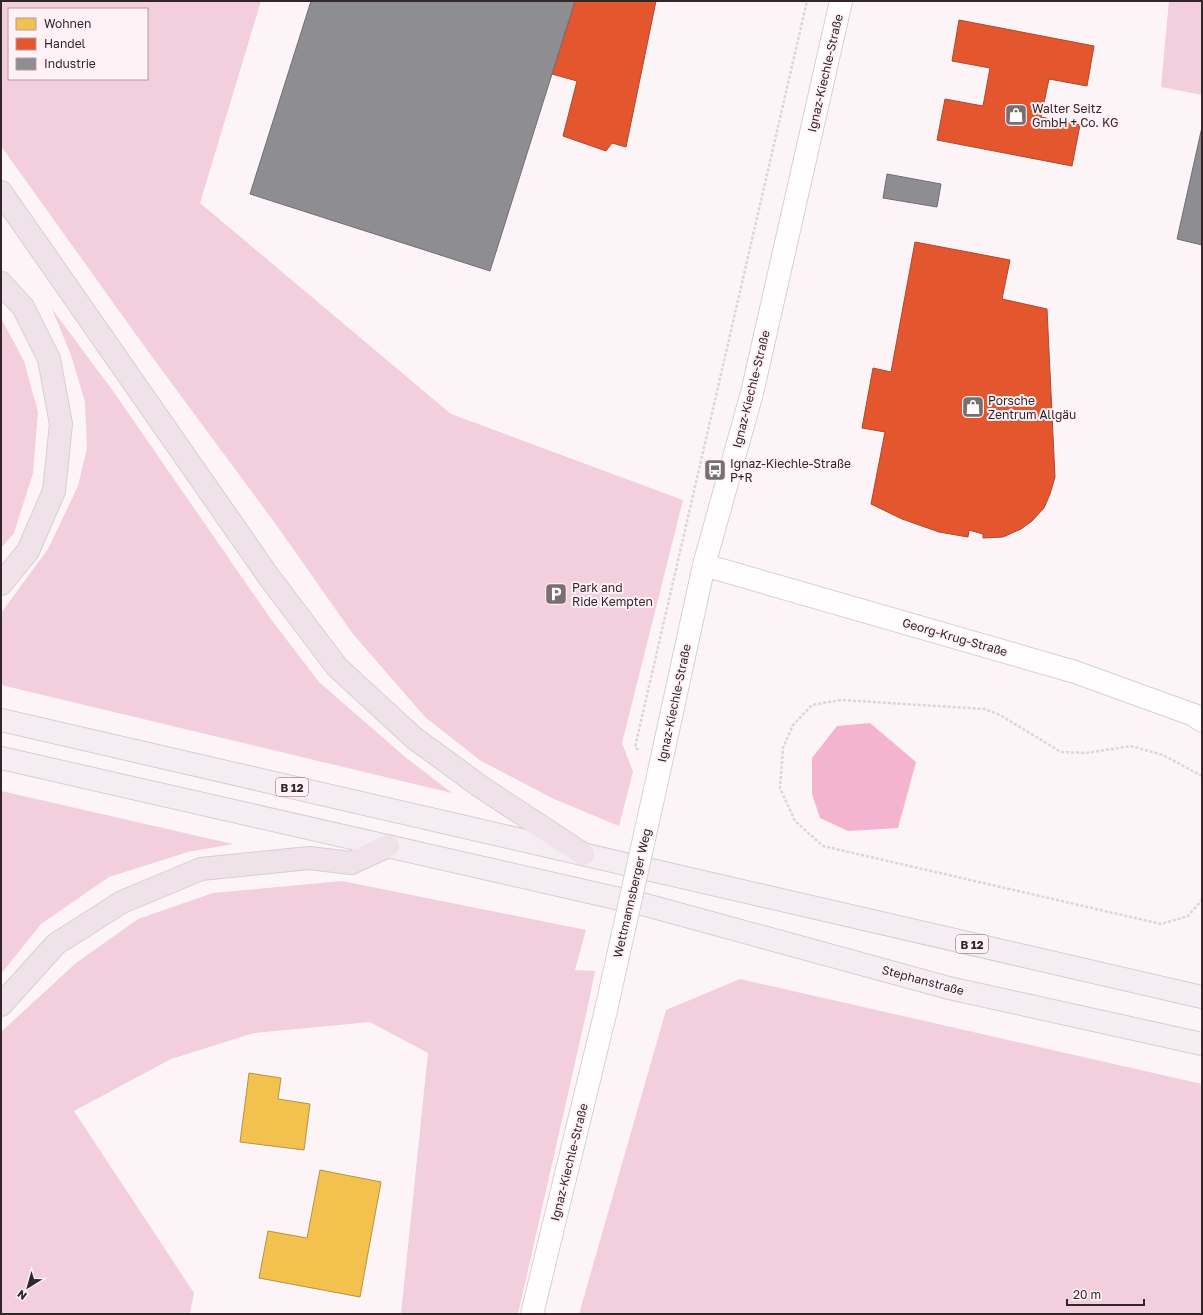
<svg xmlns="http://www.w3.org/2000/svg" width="1203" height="1315" viewBox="0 0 1203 1315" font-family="'Golos Text',sans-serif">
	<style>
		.green { fill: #f3cedd; fill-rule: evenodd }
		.water { fill: #f4b3ce }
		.homes { fill: #f2c14e; stroke: #b89244 }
		.shops { fill: #e4572e; stroke: #af482d }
		.industry { fill: #8d8d92; stroke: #726e73 }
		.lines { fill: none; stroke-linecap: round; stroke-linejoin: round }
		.minor-casing { stroke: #d9cfd3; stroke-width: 24 }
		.major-casing { stroke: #d5d0d1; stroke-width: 24 }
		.highway-casing { stroke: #d5d0d1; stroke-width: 24 }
		.path { stroke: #d9d7d8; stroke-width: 2.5; stroke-dasharray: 3 2; stroke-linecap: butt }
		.minor { stroke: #fffdfe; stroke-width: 22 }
		.major { stroke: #f5edf1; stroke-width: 22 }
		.highway { stroke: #efe3e9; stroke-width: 22 }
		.minor-bridge-casing { stroke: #d9cfd3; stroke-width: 24; stroke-linecap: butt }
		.minor-bridge { stroke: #fffdfe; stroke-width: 22 }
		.labels { text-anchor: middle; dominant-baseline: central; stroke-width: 4; stroke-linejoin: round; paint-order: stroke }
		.shield { fill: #fff1f6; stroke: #706368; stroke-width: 1 }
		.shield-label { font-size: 11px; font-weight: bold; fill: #32262b }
		.street-label { font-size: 12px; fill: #32262b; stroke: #fff1f6 }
		.poi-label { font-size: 12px; fill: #32262b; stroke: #fff1f6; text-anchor: start }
	</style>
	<rect width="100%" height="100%" fill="#fcf4f7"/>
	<path class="green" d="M 1,1 L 261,1 L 200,203 L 451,414 L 683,500 L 622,743 L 633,772 L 619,826 L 554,799 L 481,761 L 425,717 L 353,634 L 277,526 L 147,350 L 1,146 ZM 9,9 L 147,9 L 147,79 L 9,79 Z
		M 1169,1 L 1202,1 L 1202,95 L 1161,87 Z
		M 52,309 L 113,391 L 270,618 L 319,682 L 404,756 L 452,793 L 1,685 L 1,613 L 48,549 L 78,486 L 87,448 L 85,402 L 71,355 Z
		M 1,318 L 24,361 L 38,412 L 33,473 L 14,533 L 1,548 Z
		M 1,791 L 233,844 L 188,852 L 109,877 L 41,924 L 1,974 Z
		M 342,881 L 586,930 L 575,970 L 595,971 L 589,1001 L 518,1314 L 401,1314 L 428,1053 L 370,1022 L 254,1033 L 171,1059 L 74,1111 L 194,1293 L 190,1314 L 1,1314 L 1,1032 L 76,963 L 138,919 L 213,893 Z
		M 740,979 L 1202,1084 L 1202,1314 L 579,1314 L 666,1010 Z"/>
	<path class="water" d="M 870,723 L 916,762 L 898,828 L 848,831 L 820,818 L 812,794 L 812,758 L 837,726 Z"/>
	<path class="homes" d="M 249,1073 L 281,1078 L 278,1099 L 310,1104 L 304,1150 L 240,1142 Z
		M 320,1170 L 381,1182 L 360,1297 L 259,1278 L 268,1231 L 307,1238 Z"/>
	<path class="shops" d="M 575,1 L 656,1 L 626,147 L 612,143 L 606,151 L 563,136 L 577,81 L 552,74 Z
		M 959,20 L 1094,46 L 1087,86 L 1049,79 L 1041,117 L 1080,125 L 1072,166 L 937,140 L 945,99 L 983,106 L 990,68 L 952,61 Z
		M 915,242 L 1010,260 L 1002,299 L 1047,309 L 1055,477 L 1050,494 L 1044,508 L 1032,521 L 1021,529 L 1003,537 L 983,538 L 983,534 L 969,530 L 968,537 L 939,532 L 902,519 L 871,504 L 885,432 L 862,428 L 873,368 L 891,372 Z"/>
	<path class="industry" d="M 311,1 L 575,1 L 490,271 L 250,194 Z
		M 1202,127 L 1202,245 L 1177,239 Z
		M 887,174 L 941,184 L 937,207 L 883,198 Z"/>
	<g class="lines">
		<g class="minor-casing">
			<path id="minor" d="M 704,565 L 1075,672 L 1194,715 L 1202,721
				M 658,776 L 704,565 L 752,393 L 841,1
				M 532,1314 L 606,1010"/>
		</g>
		<g class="major-casing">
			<path id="major" d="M 1,720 L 1202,997
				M 1,758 L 646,905 L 949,988 L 1202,1044"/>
		</g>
		<g class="highway-casing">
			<path id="highway" d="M 1,192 L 269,577 L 337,667 L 414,738 L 481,787 L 583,854
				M 1,283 L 23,307 L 49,359 L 61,424 L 54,491 L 28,551 L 1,584
				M 1,1005 L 56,944 L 122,902 L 201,869 L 309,858 L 351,863 L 388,846"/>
		</g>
		<path class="path" d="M 638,750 L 635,747 L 807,1
			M 1202,776 L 1163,755 L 1131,746 L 1086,753 L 1061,752 L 1000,715 L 985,709 L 841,700 L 812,705 L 793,725 L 783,748 L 780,788 L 795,821 L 823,846 L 1161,924 L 1188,916 L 1202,900"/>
		<use href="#minor" class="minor"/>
		<use href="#major" class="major"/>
		<use href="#highway" class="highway"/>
		<g class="minor-bridge-casing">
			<path id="minor-bridge" d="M 606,1010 L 658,776"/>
		</g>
		<use href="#minor-bridge" class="minor-bridge"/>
	</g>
	<defs>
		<g id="shop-square" transform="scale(1.15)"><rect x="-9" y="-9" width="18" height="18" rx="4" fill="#796e72" stroke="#fff1f6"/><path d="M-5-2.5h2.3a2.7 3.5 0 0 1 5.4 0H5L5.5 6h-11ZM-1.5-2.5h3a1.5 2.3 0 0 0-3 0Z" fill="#fff"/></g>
		<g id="bus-square" transform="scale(1.15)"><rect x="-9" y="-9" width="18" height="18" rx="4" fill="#796e72" stroke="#fff1f6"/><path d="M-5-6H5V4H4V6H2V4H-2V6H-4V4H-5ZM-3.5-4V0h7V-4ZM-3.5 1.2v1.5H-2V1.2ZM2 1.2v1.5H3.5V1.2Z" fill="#fff"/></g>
		<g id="parking-square" transform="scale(1.15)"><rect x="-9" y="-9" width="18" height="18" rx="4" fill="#796e72" stroke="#fff1f6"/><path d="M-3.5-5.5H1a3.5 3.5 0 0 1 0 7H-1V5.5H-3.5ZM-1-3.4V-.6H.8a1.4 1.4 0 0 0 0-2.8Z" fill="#fff"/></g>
	</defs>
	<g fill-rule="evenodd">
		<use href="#shop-square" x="1016" y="115"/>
		<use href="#shop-square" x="973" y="407"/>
		<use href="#bus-square" x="715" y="470"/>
		<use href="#parking-square" x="556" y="594"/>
	</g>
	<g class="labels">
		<g class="shield">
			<rect x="276" y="778" width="32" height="18" rx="3"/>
			<rect x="956" y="935" width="32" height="18" rx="3"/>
		</g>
		<g class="shield-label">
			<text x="292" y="787">B 12</text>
			<text x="972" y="944">B 12</text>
		</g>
		<g class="street-label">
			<text transform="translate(825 73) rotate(-77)">Ignaz-Kiechle-Straße</text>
			<text transform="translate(751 389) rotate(-76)">Ignaz-Kiechle-Straße</text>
			<text transform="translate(955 637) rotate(16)">Georg-Krug-Straße</text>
			<text transform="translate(674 703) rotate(-78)">Ignaz-Kiechle-Straße</text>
			<text transform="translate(632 893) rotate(-77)">Wettmannsberger Weg</text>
			<text transform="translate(923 980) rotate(15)">Stephanstraße</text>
			<text transform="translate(569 1162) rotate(-76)">Ignaz-Kiechle-Straße</text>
		</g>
		<g class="poi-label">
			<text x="1032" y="108">Walter Seitz<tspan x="1032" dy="14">GmbH + Co. KG</tspan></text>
			<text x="988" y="400">Porsche<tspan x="988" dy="14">Zentrum Allgäu</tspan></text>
			<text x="730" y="463">Ignaz-Kiechle-Straße<tspan x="730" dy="14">P+R</tspan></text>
			<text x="572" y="587">Park and<tspan x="572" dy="14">Ride Kempten</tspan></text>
		</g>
	</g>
	<rect width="1203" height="1315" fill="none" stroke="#32262b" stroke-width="4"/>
	<rect x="8" y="8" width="140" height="72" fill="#fff1f6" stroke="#ada0a5"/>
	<rect x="16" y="18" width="20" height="12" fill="#f2c14e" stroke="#ada0a5"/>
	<text x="44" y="28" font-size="12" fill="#32262b">Wohnen</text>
	<rect x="16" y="38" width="20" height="12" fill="#e4572e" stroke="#ada0a5"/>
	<text x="44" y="48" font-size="12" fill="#32262b">Handel</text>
	<rect x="16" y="58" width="20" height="12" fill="#8d8d92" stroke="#ada0a5"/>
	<text x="44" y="68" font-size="12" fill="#32262b">Industrie</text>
	<g transform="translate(28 1287) rotate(217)" stroke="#fff1f6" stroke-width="3" paint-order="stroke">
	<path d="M0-3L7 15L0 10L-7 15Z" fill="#32262b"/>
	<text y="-6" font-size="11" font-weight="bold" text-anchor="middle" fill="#32262b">N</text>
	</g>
	<path d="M1067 1299v6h77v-6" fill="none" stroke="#32262b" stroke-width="2"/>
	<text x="1073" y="1299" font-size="12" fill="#32262b" stroke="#fff1f6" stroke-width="3" paint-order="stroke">20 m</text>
</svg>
